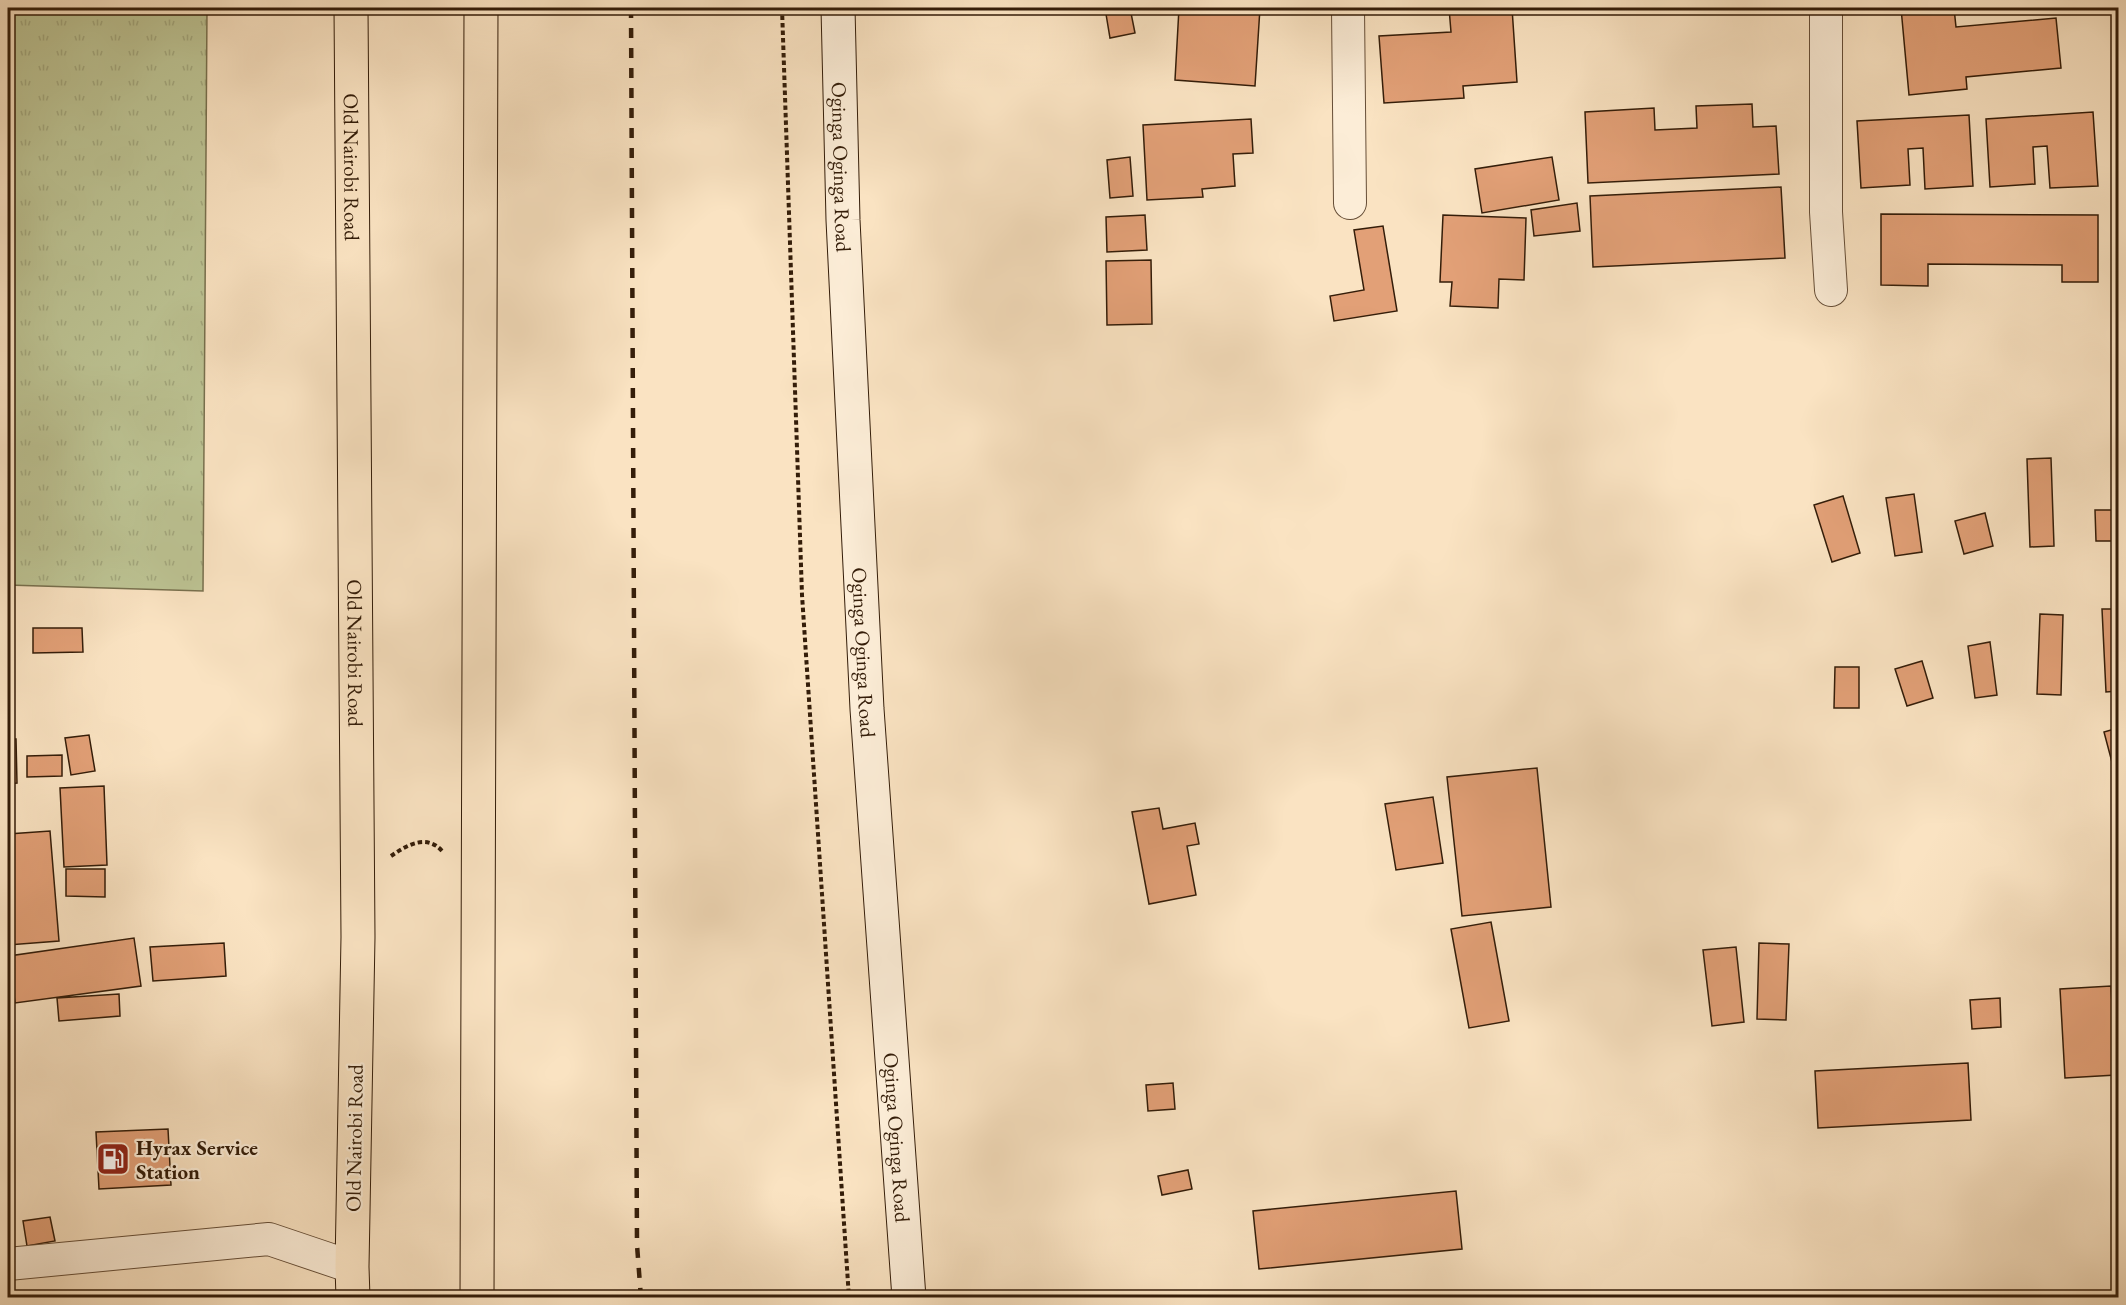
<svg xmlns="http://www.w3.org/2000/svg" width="2126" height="1305" viewBox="0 0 2126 1305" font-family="'EB Garamond',serif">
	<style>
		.park { fill: url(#park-tufts); stroke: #78704e; stroke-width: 1.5 }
		.building { fill: #e2a077; stroke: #341d09; stroke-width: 1.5 }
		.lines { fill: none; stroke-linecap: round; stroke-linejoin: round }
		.street-casing { stroke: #664e37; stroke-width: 34 }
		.secondary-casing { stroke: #341d09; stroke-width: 35 }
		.highway-casing { stroke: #341d09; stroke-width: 35 }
		.path { stroke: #341d09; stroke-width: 4; stroke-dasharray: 4.5 3; stroke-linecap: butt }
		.street { stroke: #fcedd7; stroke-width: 32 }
		.secondary { stroke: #fcedd7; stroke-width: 33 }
		.highway { stroke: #fae3c2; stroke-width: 33 }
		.rail { stroke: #341d09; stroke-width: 4.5; stroke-dasharray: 10 10; stroke-linecap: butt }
		.labels { text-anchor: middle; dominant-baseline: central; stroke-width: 4.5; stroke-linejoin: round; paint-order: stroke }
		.street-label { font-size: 21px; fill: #341d09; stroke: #fcedd7 }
		.poi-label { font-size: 21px; font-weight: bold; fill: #341d09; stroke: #fcedd7; text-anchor: start }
	</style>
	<defs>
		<pattern id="park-tufts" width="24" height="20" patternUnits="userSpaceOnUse" patternTransform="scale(1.5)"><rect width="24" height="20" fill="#bdc494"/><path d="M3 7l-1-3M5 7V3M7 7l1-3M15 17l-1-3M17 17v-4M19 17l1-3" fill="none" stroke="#a3a87e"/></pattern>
	</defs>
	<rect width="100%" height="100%" fill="#fae3c2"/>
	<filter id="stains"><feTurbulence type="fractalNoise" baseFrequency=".00333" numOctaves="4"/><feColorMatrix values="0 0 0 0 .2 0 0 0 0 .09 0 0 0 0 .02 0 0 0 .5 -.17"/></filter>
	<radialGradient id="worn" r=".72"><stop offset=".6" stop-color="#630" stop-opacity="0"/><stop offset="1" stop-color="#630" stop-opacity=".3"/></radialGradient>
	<path class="park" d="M 8,8 L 207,8 L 203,591 L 8,585 Z"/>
	<path class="building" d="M 1105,8 L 1130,8 L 1135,33 L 1110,38 Z
		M 1179,8 L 1260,8 L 1255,86 L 1175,80 Z
		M 1449,8 L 1512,8 L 1517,82 L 1463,86 L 1464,98 L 1384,103 L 1379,36 L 1451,32 Z
		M 1901,8 L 1954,8 L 1956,27 L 2056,18 L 2061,68 L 1966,77 L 1967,89 L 1909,95 Z
		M 1752,104 L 1753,127 L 1776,126 L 1779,174 L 1588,183 L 1585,112 L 1654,108 L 1655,130 L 1697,128 L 1696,106 Z
		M 2093,112 L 2098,186 L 2050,188 L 2047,146 L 2033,147 L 2035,184 L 1990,187 L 1986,119 Z
		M 1969,115 L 1973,186 L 1925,189 L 1923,148 L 1908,149 L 1910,185 L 1861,188 L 1857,121 Z
		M 1251,119 L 1253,153 L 1233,154 L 1235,186 L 1202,189 L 1203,197 L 1147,200 L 1143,125 Z
		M 1130,157 L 1133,196 L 1110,198 L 1107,160 Z
		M 1552,157 L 1559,200 L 1482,213 L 1475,169 Z
		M 1781,187 L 1785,258 L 1593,267 L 1590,196 Z
		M 1577,203 L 1580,231 L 1534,236 L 1531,210 Z
		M 1881,214 L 2098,215 L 2098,282 L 2062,282 L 2062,265 L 1928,264 L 1928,286 L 1881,285 Z
		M 1145,215 L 1147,250 L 1107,252 L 1106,217 Z
		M 1443,215 L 1526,218 L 1524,280 L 1499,279 L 1498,308 L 1450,306 L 1452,282 L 1440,282 Z
		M 1383,226 L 1397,311 L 1334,321 L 1330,296 L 1364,290 L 1354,230 Z
		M 1151,260 L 1152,324 L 1107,325 L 1106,261 Z
		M 2051,458 L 2054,546 L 2030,547 L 2027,459 Z
		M 1914,494 L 1922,552 L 1895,556 L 1886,498 Z
		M 1843,496 L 1860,553 L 1832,562 L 1814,505 Z
		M 2095,510 L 2118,510 L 2118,541 L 2096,541 Z
		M 1985,513 L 1993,546 L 1964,554 L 1955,521 Z
		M 2102,609 L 2118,609 L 2118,691 L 2106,692 Z
		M 2040,614 L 2063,615 L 2061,695 L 2037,694 Z
		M 33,628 L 82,628 L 83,652 L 33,653 Z
		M 1990,642 L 1997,695 L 1975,698 L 1968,646 Z
		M 1922,661 L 1933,698 L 1907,706 L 1895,669 Z
		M 1835,667 L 1859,667 L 1859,708 L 1834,708 Z
		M 2118,728 L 2118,785 L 2104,732 Z
		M 89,735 L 95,771 L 71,775 L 65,738 Z
		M 8,739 L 16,739 L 17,783 L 8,784 Z
		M 62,755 L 62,776 L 27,777 L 27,756 Z
		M 1537,768 L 1551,907 L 1462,916 L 1447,777 Z
		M 104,786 L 107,865 L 64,867 L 60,788 Z
		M 1433,797 L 1443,863 L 1396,870 L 1385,804 Z
		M 1159,808 L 1163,829 L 1195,823 L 1199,844 L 1187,846 L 1196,895 L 1149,904 L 1132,812 Z
		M 50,831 L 59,941 L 8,945 L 8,834 Z
		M 66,869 L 105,869 L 105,897 L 66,896 Z
		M 1491,922 L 1509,1021 L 1469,1028 L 1451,929 Z
		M 134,938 L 141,986 L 15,1003 L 9,956 Z
		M 224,943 L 226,976 L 153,981 L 150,947 Z
		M 1759,943 L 1789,944 L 1786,1020 L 1757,1019 Z
		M 1736,947 L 1744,1022 L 1712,1026 L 1703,950 Z
		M 2111,986 L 2116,1075 L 2065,1078 L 2060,989 Z
		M 119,994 L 120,1016 L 59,1021 L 57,998 Z
		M 2000,998 L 2001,1027 L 1972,1029 L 1970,1000 Z
		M 1968,1063 L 1971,1120 L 1818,1128 L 1815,1071 Z
		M 1173,1083 L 1175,1109 L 1148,1111 L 1146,1085 Z
		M 168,1129 L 171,1185 L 99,1189 L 96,1132 Z
		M 1188,1170 L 1192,1189 L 1162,1195 L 1158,1176 Z
		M 1456,1191 L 1462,1249 L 1259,1269 L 1253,1211 Z
		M 50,1217 L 55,1241 L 27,1246 L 23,1221 Z"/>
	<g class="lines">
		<g class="street-casing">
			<path id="street" d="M 1348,8 L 1350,203
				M 1826,8 L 1826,212 L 1831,290
				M 8,1264 L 269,1239 L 352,1267"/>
		</g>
		<g class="secondary-casing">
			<g id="secondary">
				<path id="s1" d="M 838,8 L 843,220 L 867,709 L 909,1298"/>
			</g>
		</g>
		<g class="highway-casing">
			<g id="highway">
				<path id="s2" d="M 351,8 L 358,937 L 352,1267 L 353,1298"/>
				<path d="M 477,1298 L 481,8"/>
			</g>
		</g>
		<path class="path" d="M 782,8 L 802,595 L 849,1298
			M 391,856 C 407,845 427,833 443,852"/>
		<use href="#street" class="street"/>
		<use href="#secondary" class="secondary"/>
		<use href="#highway" class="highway"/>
		<path class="rail" d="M 631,8 L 637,1245 L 641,1298"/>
	</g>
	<defs>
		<g id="fuel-square" transform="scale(1.725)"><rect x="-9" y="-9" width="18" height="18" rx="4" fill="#8f2418" stroke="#fcedd7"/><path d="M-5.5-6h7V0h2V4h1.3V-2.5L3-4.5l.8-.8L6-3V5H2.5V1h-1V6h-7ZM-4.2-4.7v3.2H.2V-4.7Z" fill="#fff"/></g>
	</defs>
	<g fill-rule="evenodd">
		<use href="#fuel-square" x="113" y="1159"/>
	</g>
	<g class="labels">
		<g class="street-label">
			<text stroke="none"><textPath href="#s2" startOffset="159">Old Nairobi Road</textPath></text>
			<text stroke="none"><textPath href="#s1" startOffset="159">Oginga Oginga Road</textPath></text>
			<text stroke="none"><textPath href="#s2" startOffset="645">Old Nairobi Road</textPath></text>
			<text stroke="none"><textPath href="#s1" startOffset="645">Oginga Oginga Road</textPath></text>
			<text transform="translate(354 1138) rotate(-89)">Old Nairobi Road</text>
			<text stroke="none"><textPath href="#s1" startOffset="1131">Oginga Oginga Road</textPath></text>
		</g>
		<g class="poi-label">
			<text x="136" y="1147">Hyrax Service<tspan x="136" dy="24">Station</tspan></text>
		</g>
	</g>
	<rect width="2126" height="1305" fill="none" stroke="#fae3c2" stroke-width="30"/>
	<rect x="9" y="9" width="2108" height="1287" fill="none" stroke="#341d09" stroke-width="3"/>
	<rect x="15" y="15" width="2096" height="1275" fill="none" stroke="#341d09" stroke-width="1.5"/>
	<rect width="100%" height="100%" filter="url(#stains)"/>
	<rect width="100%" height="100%" fill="url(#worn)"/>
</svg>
